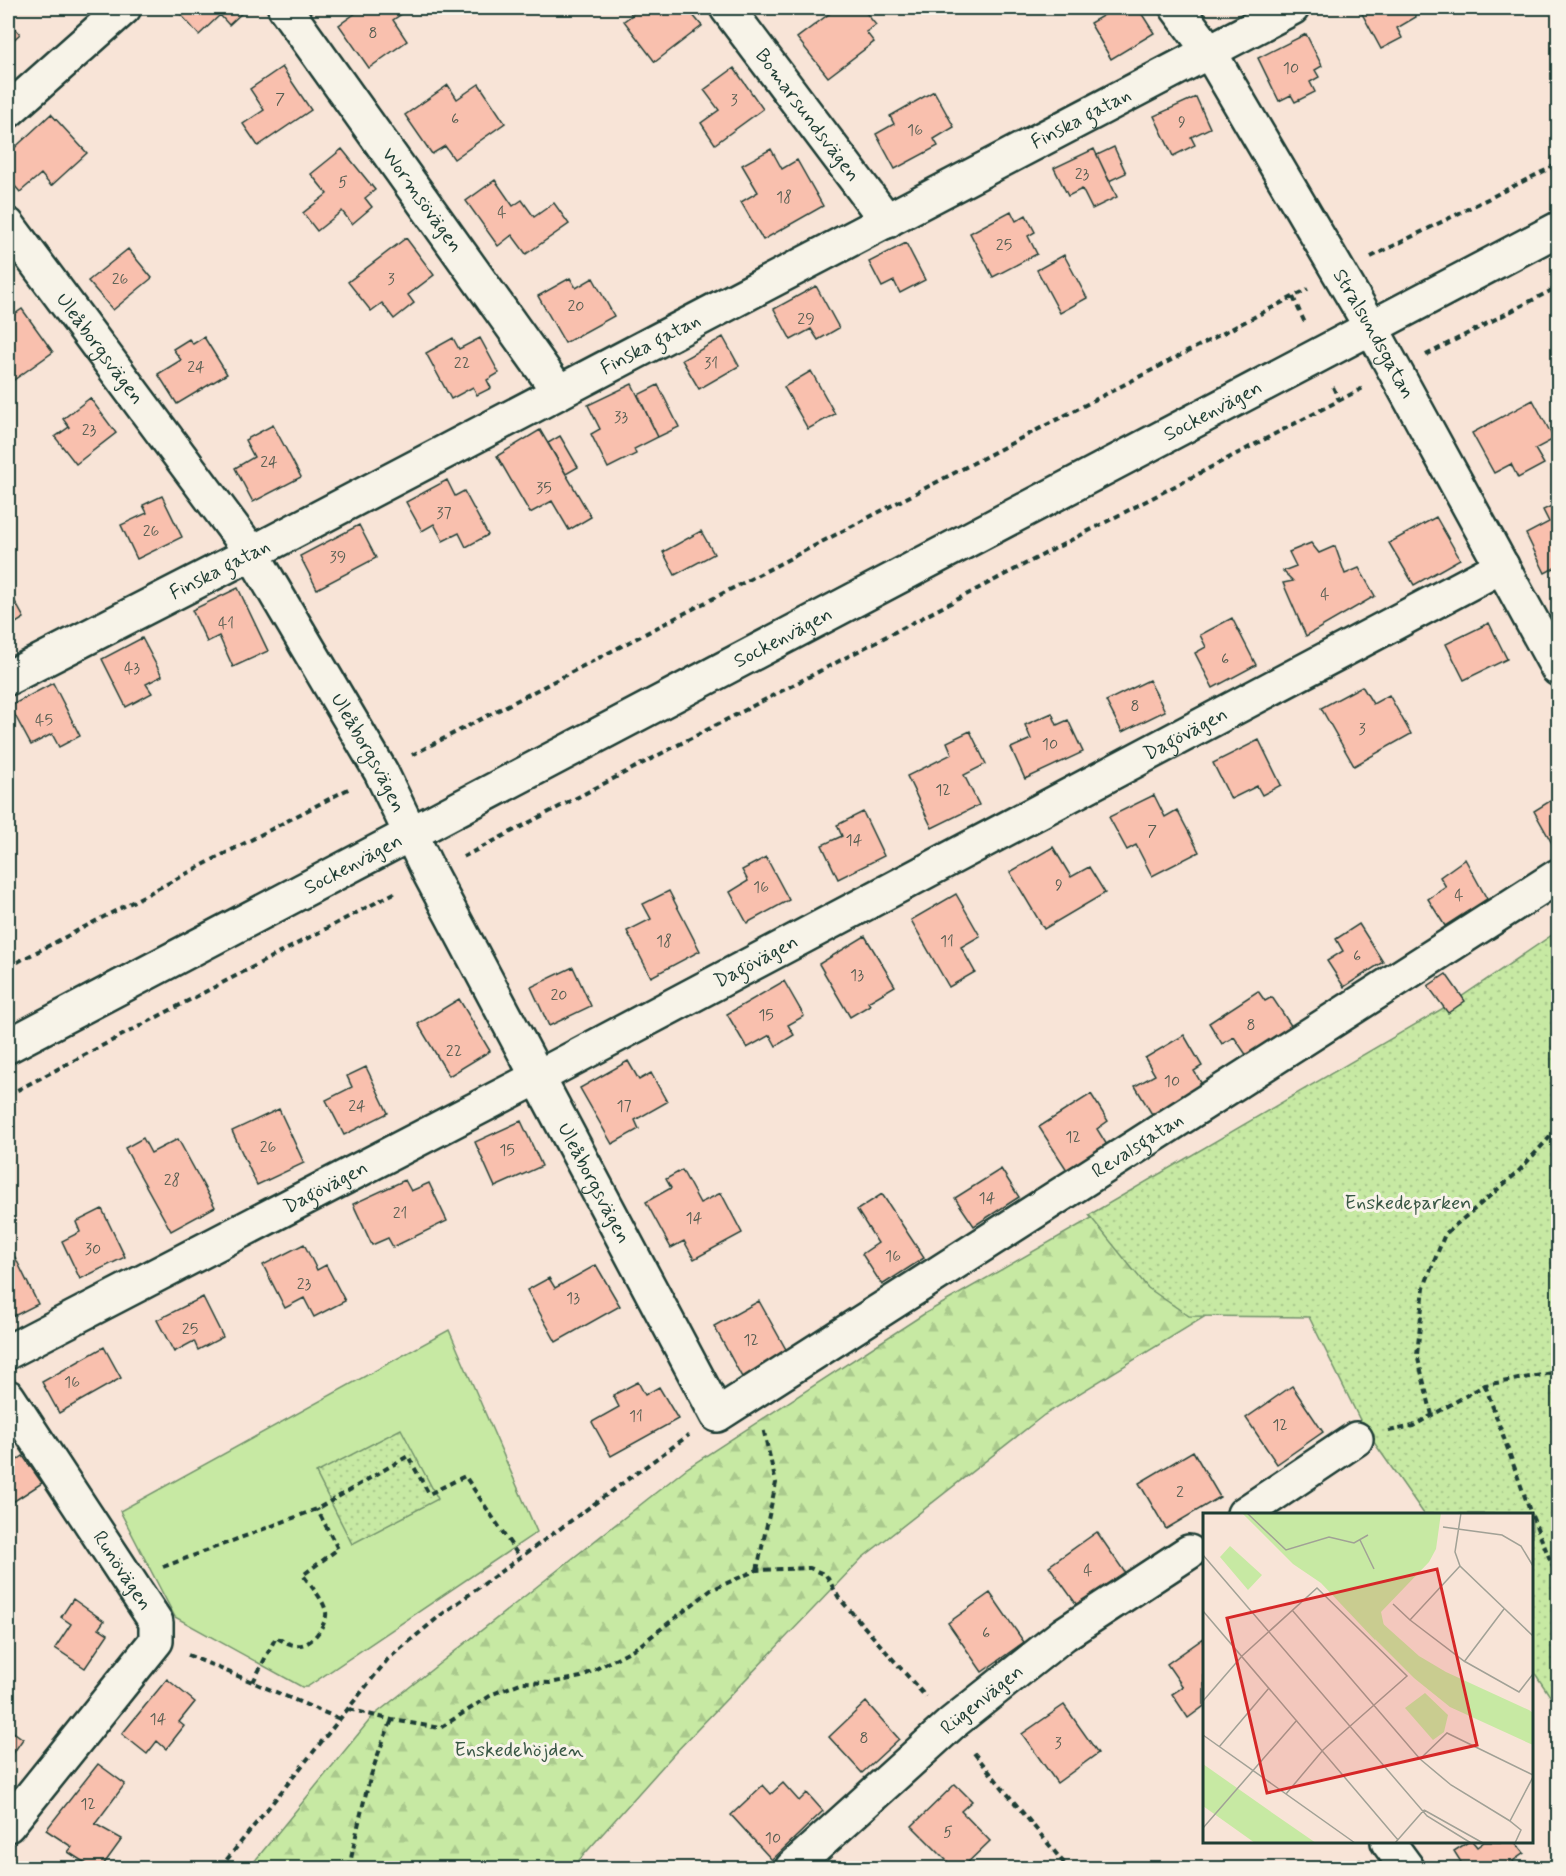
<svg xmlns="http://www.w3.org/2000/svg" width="1566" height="1876" viewBox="0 0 1566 1876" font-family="Mynerve,sans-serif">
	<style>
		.green { fill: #c7e9a3; stroke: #73936c; stroke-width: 1.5 }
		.forest { fill: url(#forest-firs); stroke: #73936c; stroke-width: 1.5 }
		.park { fill: url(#park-dots); stroke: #73936c; stroke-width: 1.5 }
		.building { fill: #f9c0ae; stroke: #1f3d34; stroke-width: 1.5 }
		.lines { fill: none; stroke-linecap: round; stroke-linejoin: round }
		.minor-casing { stroke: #1f3d34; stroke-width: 38 }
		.path { stroke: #1f3d34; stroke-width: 4; stroke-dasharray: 6 4.5; stroke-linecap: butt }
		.minor { stroke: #f7f3e8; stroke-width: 33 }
		.labels { text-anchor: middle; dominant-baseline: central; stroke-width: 6; stroke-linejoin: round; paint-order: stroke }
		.number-label { font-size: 16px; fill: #565e52 }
		.street-label { font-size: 20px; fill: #1f3d34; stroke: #f7f3e8 }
		.park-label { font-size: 20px; fill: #385745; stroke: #f7f3e8 }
		.inset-road { fill: none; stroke: #a1a196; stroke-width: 1.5 }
		.view { fill: #d62828; fill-opacity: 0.15; stroke: #d62828; stroke-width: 3 }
		.inset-edge { fill: none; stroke: #1f3d34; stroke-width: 3 }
	</style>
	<defs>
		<pattern id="forest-firs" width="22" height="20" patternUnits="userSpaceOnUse" patternTransform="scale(1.5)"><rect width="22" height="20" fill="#c7e9a3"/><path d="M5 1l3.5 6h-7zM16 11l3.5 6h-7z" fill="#aac98d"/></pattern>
		<pattern id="park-dots" width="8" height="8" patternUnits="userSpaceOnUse" patternTransform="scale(1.5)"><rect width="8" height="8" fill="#c7e9a3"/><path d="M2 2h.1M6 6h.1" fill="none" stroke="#aac98d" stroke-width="1.8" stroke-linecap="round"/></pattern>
	</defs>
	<rect width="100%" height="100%" fill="#f8e4d7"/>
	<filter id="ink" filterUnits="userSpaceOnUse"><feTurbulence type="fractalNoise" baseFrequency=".0167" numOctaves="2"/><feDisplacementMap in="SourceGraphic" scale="12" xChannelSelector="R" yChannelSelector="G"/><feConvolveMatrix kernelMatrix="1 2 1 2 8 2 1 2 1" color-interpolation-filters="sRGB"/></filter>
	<g filter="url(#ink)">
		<path class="green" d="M 449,1330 L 537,1532 L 307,1687 L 302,1687 L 175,1617 L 120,1511 Z"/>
		<path class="forest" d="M 1116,1204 L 1227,1303 L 1044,1415 L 862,1558 L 672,1756 L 572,1868 L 249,1868 L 373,1716 L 687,1468 L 924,1314 Z"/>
		<path class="park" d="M 1558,931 L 1558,1708 L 1532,1669 L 1532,1514 L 1424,1514 L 1364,1428 L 1309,1317 L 1189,1316 L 1148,1288 L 1089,1215 L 1452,1003 Z
			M 401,1429 L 438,1499 L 352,1544 L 316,1473 Z"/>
		<path class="building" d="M 175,8 L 242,8 L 245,10 L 229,25 L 220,15 L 199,35 Z
			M 363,8 L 399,8 L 403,13 L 393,20 L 407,41 L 369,68 L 339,25 Z
			M 627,8 L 687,8 L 702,26 L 655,62 L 624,21 L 632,15 Z
			M 837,8 L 862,8 L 876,25 L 866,32 L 874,42 L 828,77 L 797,38 Z
			M 1116,8 L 1138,8 L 1154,33 L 1111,59 L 1090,23 Z
			M 1359,8 L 1411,8 L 1416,17 L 1397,28 L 1402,38 L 1381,49 Z
			M 8,20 L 20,34 L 8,45 Z
			M 1306,34 L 1322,66 L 1315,70 L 1319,77 L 1310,82 L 1315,92 L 1295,102 L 1291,95 L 1279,101 L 1258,58 Z
			M 282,67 L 311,110 L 258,146 L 243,124 L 264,110 L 250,89 Z
			M 734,68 L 763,109 L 715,144 L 701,123 L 719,110 L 704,90 Z
			M 479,84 L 505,123 L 454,159 L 445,146 L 432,154 L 405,115 L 448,85 L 457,99 Z
			M 934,91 L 954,127 L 934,139 L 938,146 L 895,169 L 876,134 L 894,124 L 890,116 Z
			M 1196,97 L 1210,128 L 1191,137 L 1195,145 L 1173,156 L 1154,116 Z
			M 51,114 L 87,153 L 51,186 L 41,174 L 20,192 L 8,178 L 8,154 Z
			M 1114,147 L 1126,173 L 1109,181 L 1097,155 Z
			M 342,149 L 375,190 L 365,198 L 372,207 L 352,224 L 342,211 L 317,231 L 303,213 L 327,194 L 311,174 Z
			M 771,149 L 782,169 L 797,160 L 823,206 L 763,240 L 741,202 L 758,192 L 742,165 Z
			M 1094,149 L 1117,197 L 1092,209 L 1082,189 L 1068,196 L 1054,168 Z
			M 495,180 L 513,206 L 522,200 L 534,217 L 554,203 L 569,224 L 526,254 L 512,235 L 498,246 L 466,201 Z
			M 1011,211 L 1016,221 L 1026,215 L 1035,232 L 1028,236 L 1037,254 L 993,277 L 970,233 Z
			M 406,238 L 434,275 L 408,295 L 414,303 L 394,319 L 382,303 L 371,311 L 348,282 Z
			M 906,243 L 925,280 L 900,293 L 894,281 L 882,287 L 869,262 Z
			M 128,249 L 152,278 L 113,310 L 88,281 Z
			M 1064,255 L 1087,298 L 1060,313 L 1037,270 Z
			M 570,278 L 576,288 L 593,278 L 614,316 L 565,343 L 538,296 Z
			M 816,286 L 839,328 L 818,340 L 811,329 L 791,340 L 774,309 Z
			M 22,309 L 53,352 L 11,382 L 8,378 L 8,319 Z
			M 204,337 L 227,374 L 177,404 L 158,374 L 181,360 L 173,349 L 189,339 L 193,344 Z
			M 723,337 L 739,366 L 699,389 L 682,360 Z
			M 453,338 L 459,349 L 480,338 L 499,373 L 487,380 L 491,388 L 477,395 L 473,387 L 451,399 L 426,353 Z
			M 811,371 L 835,414 L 808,429 L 784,387 Z
			M 632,384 L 658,437 L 634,449 L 636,454 L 608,468 L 591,434 L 600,429 L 588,405 Z
			M 658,385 L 679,427 L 658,437 L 638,395 Z
			M 90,398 L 116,433 L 76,464 L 55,437 L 69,427 L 63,419 Z
			M 1533,400 L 1554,439 L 1535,449 L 1544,464 L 1518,478 L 1511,464 L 1494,473 L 1472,433 Z
			M 273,425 L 301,477 L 253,502 L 235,468 L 254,457 L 245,440 Z
			M 540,430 L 591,517 L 569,530 L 552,501 L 530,513 L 497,456 Z
			M 560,436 L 578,467 L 566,474 L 548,443 Z
			M 447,480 L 455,496 L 464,491 L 488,535 L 466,547 L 459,533 L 443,541 L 434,524 L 422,531 L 406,502 Z
			M 162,496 L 182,537 L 137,559 L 121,525 L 147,513 L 143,505 Z
			M 1558,503 L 1558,566 L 1545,573 L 1526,534 L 1549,522 L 1543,510 Z
			M 1436,517 L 1460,559 L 1414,585 L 1389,543 Z
			M 359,525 L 376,558 L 317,589 L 300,556 Z
			M 701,531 L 714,554 L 675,575 L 663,552 Z
			M 1311,543 L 1319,553 L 1335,546 L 1345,574 L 1359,568 L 1375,596 L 1306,636 L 1283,583 L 1293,581 L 1283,571 L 1296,566 L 1289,552 Z
			M 238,588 L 268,651 L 233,667 L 219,636 L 207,642 L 192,610 Z
			M 8,589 L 24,618 L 8,628 Z
			M 1232,618 L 1256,665 L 1213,688 L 1195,653 L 1206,647 L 1200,635 Z
			M 1489,623 L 1507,659 L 1464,680 L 1446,644 Z
			M 142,638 L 162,676 L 146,684 L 152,693 L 126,707 L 102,659 Z
			M 1149,680 L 1165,711 L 1122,732 L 1106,701 Z
			M 53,683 L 80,736 L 59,747 L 52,734 L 31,745 L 10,706 Z
			M 1362,686 L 1373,704 L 1389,695 L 1411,734 L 1354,766 L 1321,708 Z
			M 1052,713 L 1057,725 L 1068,720 L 1083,752 L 1025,779 L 1011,748 L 1031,739 L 1025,725 Z
			M 970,731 L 986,764 L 964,775 L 979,805 L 932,828 L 907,776 L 952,754 L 947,742 Z
			M 1259,740 L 1281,785 L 1262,795 L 1257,786 L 1231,799 L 1213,763 Z
			M 1154,795 L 1165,817 L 1177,810 L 1199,852 L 1152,876 L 1136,845 L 1127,850 L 1109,817 Z
			M 1558,796 L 1558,854 L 1534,811 Z
			M 863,812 L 884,856 L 838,879 L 822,845 L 842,836 L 837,825 Z
			M 1053,847 L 1071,877 L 1089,867 L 1105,893 L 1044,929 L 1010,872 Z
			M 766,857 L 789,900 L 747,923 L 730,892 L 748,881 L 742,870 Z
			M 1465,859 L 1487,899 L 1445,926 L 1428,899 L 1446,887 L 1440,877 Z
			M 669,891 L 700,951 L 651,977 L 627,931 L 651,919 L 643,904 Z
			M 956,894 L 980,936 L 961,947 L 975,972 L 949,987 L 911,920 Z
			M 1359,924 L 1383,962 L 1344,987 L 1327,961 L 1343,951 L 1336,939 Z
			M 865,936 L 895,986 L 868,1002 L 870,1005 L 850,1017 L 819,964 Z
			M 573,967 L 591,1006 L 549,1026 L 531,987 Z
			M 1446,974 L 1465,1001 L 1448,1013 L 1428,986 Z
			M 784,981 L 804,1016 L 788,1025 L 794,1035 L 776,1046 L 770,1035 L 747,1048 L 727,1014 Z
			M 1258,991 L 1265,1001 L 1272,997 L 1292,1027 L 1247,1056 L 1234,1037 L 1222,1044 L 1209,1023 Z
			M 459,999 L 490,1051 L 449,1076 L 418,1024 Z
			M 1184,1035 L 1202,1066 L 1194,1071 L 1203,1086 L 1153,1116 L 1135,1086 L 1155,1075 L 1145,1058 Z
			M 628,1061 L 639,1080 L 651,1073 L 667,1102 L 635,1120 L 639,1129 L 612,1144 L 580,1088 Z
			M 366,1067 L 388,1113 L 344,1135 L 326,1100 L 352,1087 L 347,1076 Z
			M 1091,1094 L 1108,1121 L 1097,1129 L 1107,1145 L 1067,1170 L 1039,1127 Z
			M 279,1109 L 304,1163 L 257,1185 L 232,1131 Z
			M 521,1121 L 542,1166 L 495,1187 L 475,1142 Z
			M 143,1138 L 151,1153 L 178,1139 L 215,1207 L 171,1231 L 125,1148 Z
			M 1001,1169 L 1019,1197 L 974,1226 L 955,1198 Z
			M 682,1170 L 700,1203 L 721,1193 L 742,1233 L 694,1259 L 684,1241 L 671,1248 L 646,1202 L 671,1188 L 666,1179 Z
			M 405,1180 L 411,1191 L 429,1183 L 447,1221 L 393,1247 L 388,1238 L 372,1245 L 353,1204 Z
			M 882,1194 L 924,1258 L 882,1285 L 862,1254 L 878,1243 L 857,1210 Z
			M 102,1209 L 125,1257 L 80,1279 L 62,1241 L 80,1232 L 76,1222 Z
			M 304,1244 L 317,1270 L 326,1265 L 345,1301 L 314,1317 L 304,1298 L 285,1308 L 263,1265 Z
			M 15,1257 L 38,1304 L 8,1319 L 8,1261 Z
			M 596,1265 L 620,1306 L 556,1342 L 527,1290 L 549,1278 L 555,1288 Z
			M 203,1297 L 223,1337 L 198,1350 L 194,1341 L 174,1352 L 157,1320 Z
			M 759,1301 L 788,1353 L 743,1379 L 714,1326 Z
			M 104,1347 L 121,1378 L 59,1413 L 42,1382 Z
			M 638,1382 L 645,1395 L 659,1387 L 678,1419 L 611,1456 L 592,1422 L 619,1407 L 613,1395 Z
			M 1292,1386 L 1323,1432 L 1277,1464 L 1246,1418 Z
			M 1193,1451 L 1220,1497 L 1166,1529 L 1139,1483 Z
			M 23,1456 L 42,1483 L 8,1505 L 8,1464 L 9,1466 Z
			M 1097,1532 L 1126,1574 L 1079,1608 L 1049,1566 Z
			M 990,1593 L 1024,1642 L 982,1672 L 948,1623 Z
			M 73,1599 L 104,1621 L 99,1628 L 108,1634 L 85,1668 L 55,1648 L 71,1624 L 61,1617 Z
			M 1204,1638 L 1204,1706 L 1188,1718 L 1172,1694 L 1183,1687 L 1167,1664 Z
			M 167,1679 L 195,1702 L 179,1722 L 184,1726 L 166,1749 L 157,1741 L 147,1754 L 122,1734 Z
			M 866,1702 L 899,1739 L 862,1773 L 829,1737 Z
			M 1064,1705 L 1098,1753 L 1057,1783 L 1022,1734 Z
			M 8,1728 L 23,1739 L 8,1761 Z
			M 98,1764 L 125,1784 L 95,1824 L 122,1839 L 101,1868 L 93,1868 L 68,1852 L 72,1847 L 46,1830 Z
			M 783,1783 L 799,1801 L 807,1793 L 823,1811 L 772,1860 L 731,1815 L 763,1785 L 771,1794 Z
			M 955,1784 L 972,1801 L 961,1811 L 990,1841 L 962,1868 L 954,1868 L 912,1826 Z
			M 1468,1842 L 1473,1842 L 1477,1847 L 1484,1842 L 1515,1842 L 1524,1853 L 1513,1861 L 1518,1868 L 1452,1868 L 1461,1862 L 1454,1851 Z
			M 1360,1860 L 1365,1868 L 1346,1868 Z"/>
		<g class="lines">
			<g class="minor-casing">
				<g id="minor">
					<path id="s1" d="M 285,8 L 559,392"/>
					<path id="s2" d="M 727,8 L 887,221"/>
					<path id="s3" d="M 1177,8 L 1209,51 L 1371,327 L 1558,669"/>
					<path d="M 8,111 L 124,8"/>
					<path id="s4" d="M 8,225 L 252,553 L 381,772 L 430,874 L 717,1415 L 1558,876"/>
					<path id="s5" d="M 8,678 L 252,553 L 1292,8"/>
					<path id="s6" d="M 8,1046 L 1558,229"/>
					<path id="s7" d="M 8,1352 L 538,1077 L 1502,566"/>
					<path id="s8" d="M 8,1397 L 156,1622 L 156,1641 L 8,1825"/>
					<path d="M 1244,1514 L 1356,1439"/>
					<path d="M 1388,1842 L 1407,1868"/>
					<path id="s9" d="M 792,1868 L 951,1724 L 1064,1634 L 1189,1552"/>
				</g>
			</g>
			<path class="path" d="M 1371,257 L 1558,164
				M 1293,297 L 1305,323
				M 1426,355 L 1558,287
				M 1333,387 L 1339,400
				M 412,755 L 1308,289
				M 463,857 L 1363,388
				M 8,967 L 350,788
				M 8,1095 L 398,891
				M 1485,1385 L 1531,1514
				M 1432,1415 L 1417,1355 L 1424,1287 L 1445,1234 L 1517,1173 L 1558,1128
				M 1389,1431 L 1413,1426 L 1485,1385 L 1558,1372
				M 1532,1516 L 1558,1579
				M 163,1567 L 317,1509 L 408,1456 L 429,1494 L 465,1476 L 520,1558
				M 757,1570 L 776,1483 L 763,1428
				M 188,1655 L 340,1719
				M 253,1682 L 276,1637 C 294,1649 308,1649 320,1630 C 323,1625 327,1618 326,1612 C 324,1600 310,1585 303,1575 L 338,1549 L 317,1509
				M 349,1709 L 392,1720 L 440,1728 L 493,1694 L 523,1682 L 550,1683 L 581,1677 L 639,1646 L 711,1590 L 757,1570 L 810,1568 L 826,1575 L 839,1598 L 926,1697
				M 974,1753 L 1068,1868
				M 220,1868 L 388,1659 L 441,1615 L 689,1435
				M 349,1868 C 361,1813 368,1773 392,1720"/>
			<use href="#minor" class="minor"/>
		</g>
	</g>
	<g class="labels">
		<g class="number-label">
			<text x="373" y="33">8</text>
			<text x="1291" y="68">10</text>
			<text x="280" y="99">7</text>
			<text x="734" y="100">3</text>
			<text x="455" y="119">6</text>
			<text x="1182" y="122">9</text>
			<text x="915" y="130">16</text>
			<text x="1082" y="174">23</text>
			<text x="343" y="182">5</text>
			<text x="784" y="197">18</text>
			<text x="502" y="212">4</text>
			<text x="1004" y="245">25</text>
			<text x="120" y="279">26</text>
			<text x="391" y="279">3</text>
			<text x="576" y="306">20</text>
			<text x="806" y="319">29</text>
			<text x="462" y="363">22</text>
			<text x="711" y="363">31</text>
			<text x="196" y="367">24</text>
			<text x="621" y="417">33</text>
			<text x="89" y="430">23</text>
			<text x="269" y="462">24</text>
			<text x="544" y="488">35</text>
			<text x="444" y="513">37</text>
			<text x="151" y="531">26</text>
			<text x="338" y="557">39</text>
			<text x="1325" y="594">4</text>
			<text x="226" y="623">41</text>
			<text x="1225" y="659">6</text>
			<text x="132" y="668">43</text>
			<text x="1135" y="706">8</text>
			<text x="44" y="720">45</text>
			<text x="1362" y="729">3</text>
			<text x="1050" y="744">10</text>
			<text x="943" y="790">12</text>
			<text x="1152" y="831">7</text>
			<text x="854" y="840">14</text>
			<text x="1059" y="885">9</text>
			<text x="761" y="887">16</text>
			<text x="1459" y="895">4</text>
			<text x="664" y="941">18</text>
			<text x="947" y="941">11</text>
			<text x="1357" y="956">6</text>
			<text x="857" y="975">13</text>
			<text x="559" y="995">20</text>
			<text x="766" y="1015">15</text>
			<text x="1251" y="1025">8</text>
			<text x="454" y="1051">22</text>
			<text x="1172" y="1081">10</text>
			<text x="357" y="1106">24</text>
			<text x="624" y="1106">17</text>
			<text x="1073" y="1137">12</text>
			<text x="268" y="1147">26</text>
			<text x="507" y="1150">15</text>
			<text x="172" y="1180">28</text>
			<text x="987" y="1198">14</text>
			<text x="400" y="1213">21</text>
			<text x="694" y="1218">14</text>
			<text x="93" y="1249">30</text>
			<text x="893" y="1256">16</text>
			<text x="304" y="1284">23</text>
			<text x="573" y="1298">13</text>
			<text x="190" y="1329">25</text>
			<text x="751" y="1340">12</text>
			<text x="72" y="1382">16</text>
			<text x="636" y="1416">11</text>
			<text x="1280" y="1425">12</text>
			<text x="1180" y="1492">2</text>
			<text x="1088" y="1570">4</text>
			<text x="986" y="1633">6</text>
			<text x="158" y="1719">14</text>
			<text x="864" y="1738">8</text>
			<text x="1058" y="1743">3</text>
			<text x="88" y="1804">12</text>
			<text x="948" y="1832">5</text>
			<text x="773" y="1838">10</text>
		</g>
		<g class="street-label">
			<text stroke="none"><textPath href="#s2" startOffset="134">Bomarsundsvägen</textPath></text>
			<text stroke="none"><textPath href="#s5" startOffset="1210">Finska gatan</textPath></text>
			<text stroke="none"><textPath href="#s1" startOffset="236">Wormsövägen</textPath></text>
			<text stroke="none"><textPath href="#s3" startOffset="381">Stralsundsgatan</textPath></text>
			<text stroke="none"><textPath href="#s5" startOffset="724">Finska gatan</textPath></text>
			<text stroke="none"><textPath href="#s4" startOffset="154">Uleåborgsvägen</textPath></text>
			<text stroke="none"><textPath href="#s6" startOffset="1362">Sockenvägen</textPath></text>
			<text stroke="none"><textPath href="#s5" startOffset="238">Finska gatan</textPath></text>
			<text stroke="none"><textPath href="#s6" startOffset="876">Sockenvägen</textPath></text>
			<text stroke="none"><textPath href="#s7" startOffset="1330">Dagövägen</textPath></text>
			<text stroke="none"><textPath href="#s4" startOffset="640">Uleåborgsvägen</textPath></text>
			<text stroke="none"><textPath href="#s6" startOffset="390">Sockenvägen</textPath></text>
			<text stroke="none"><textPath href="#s7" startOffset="844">Dagövägen</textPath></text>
			<text stroke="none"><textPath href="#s4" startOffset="1888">Revalsgatan</textPath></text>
			<text stroke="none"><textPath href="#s4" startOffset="1126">Uleåborgsvägen</textPath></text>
			<text stroke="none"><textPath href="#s7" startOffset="358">Dagövägen</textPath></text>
			<text stroke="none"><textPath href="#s8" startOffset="208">Runövägen</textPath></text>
			<text stroke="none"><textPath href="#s9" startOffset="254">Rügenvägen</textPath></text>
		</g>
		<g class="park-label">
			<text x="1408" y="1203">Enskedeparken</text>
			<text x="519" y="1750">Enskedehöjden</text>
		</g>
	</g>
	<g transform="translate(1203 1513)">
		<rect width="330" height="330" fill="#f8e4d7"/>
		<path d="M 27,33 L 59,62 L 45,77 L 17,44 ZM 222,180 L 245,202 L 241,219 L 230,227 L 202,195 Z" fill="#c7e9a3"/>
		<path d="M 178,109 L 216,143 L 243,159 L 326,197 L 330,200 L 330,232 L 247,194 L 211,165 L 170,124 Z" fill="#c7e9a3"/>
		<path d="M 39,0 L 238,0 L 233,36 L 226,49 L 178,99 L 181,113 L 172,127 L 118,70 L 90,51 ZM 0,251 L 71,301 L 113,330 L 52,330 L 0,293 Z" fill="#c7e9a3"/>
		<path class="inset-road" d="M 44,0 L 83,37 L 126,24 L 151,30 L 165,22M 258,0 L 252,39 L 257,53 L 330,123M 240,14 L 299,22 L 318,33 L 330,53M 157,27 L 171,56M 0,42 L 224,303 L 268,330M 190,91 L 207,107 L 257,53M 89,97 L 217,246 L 248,272 L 307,308M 0,98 L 195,327M 207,107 L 261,148 L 316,179 L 330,161M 261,149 L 301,96M 0,188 L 39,143 L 114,75 L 204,163 L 120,237 L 83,281M 0,222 L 152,330M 16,234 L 66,175M 217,246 L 244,220 L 330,262M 221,297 L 280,330M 0,315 L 94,207M 192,330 L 221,297M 312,330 L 318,317 L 307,308 L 330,264"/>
		<path class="view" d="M 234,56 L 274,232 L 64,280 L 24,105 Z"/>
		<rect width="330" height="330" class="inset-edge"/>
	</g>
	<rect width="1566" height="1876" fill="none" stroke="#f7f3e8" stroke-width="30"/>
	<rect x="15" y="15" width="1536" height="1846" fill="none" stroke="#1f3d34" stroke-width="2" filter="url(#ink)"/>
</svg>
